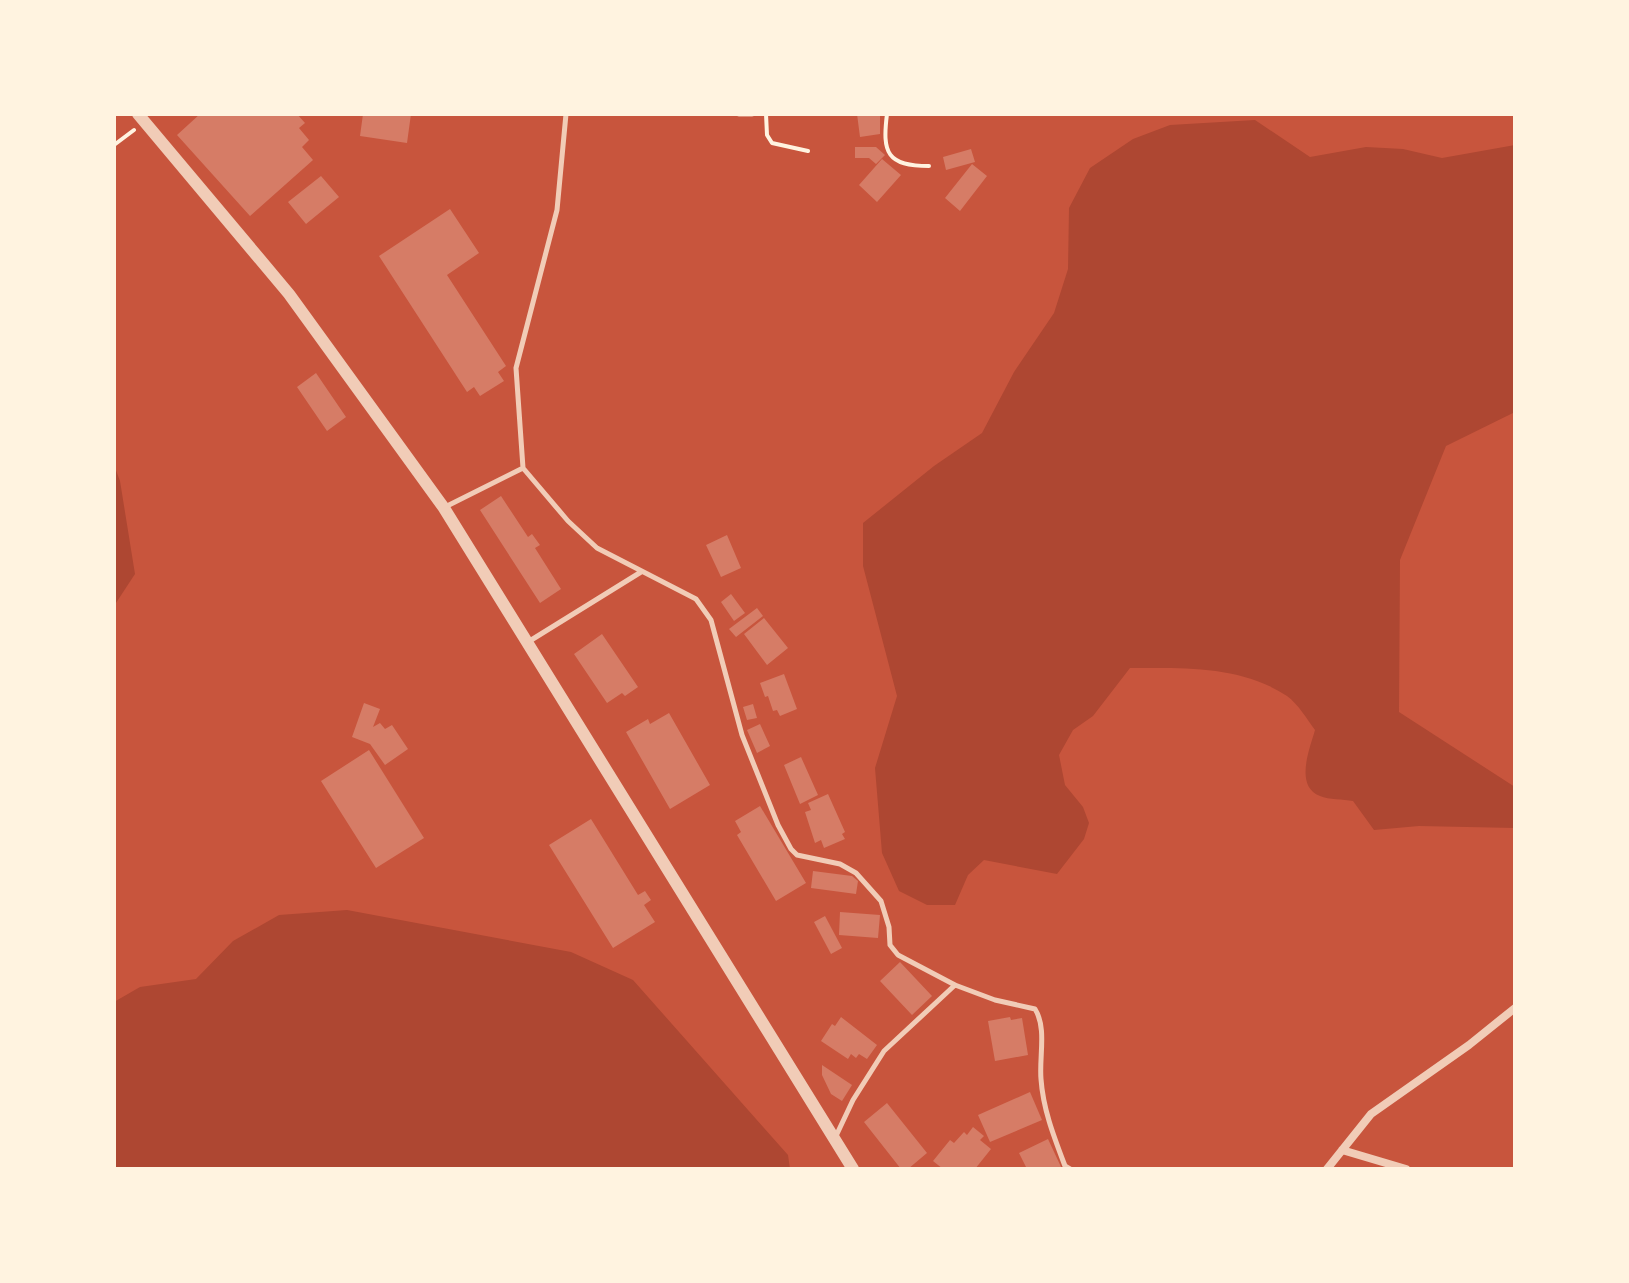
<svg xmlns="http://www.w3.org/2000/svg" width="1629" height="1283" viewBox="0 0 1629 1283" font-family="Barlow,sans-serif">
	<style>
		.green { fill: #ae4732 }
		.building { fill: #d67c66 }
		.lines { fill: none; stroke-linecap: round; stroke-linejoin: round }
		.path { stroke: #fff3e0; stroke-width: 4 }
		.service { stroke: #f1ccb7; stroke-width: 5 }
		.minor { stroke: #f1ccb7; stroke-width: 8 }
		.tertiary { stroke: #f1ccb7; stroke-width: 12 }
	</style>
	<rect width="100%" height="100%" fill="#c8553d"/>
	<path class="green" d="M 1255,120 L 1310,157 L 1366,147 L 1403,149 L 1442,158 L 1515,145 L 1515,412 L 1446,446 L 1400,560 L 1399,712 L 1515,787 L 1515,828 L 1419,826 L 1374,830 L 1353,801 C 1343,799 1329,800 1320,796 C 1294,786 1310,748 1315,730 C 1307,719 1298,704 1287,696 C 1240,665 1184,668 1130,668 L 1093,716 L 1073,730 L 1059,755 L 1065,785 L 1083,807 L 1089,823 L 1084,839 L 1057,874 L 984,860 L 968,875 L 955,905 L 927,905 L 899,891 L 882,853 L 875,768 L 897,696 L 863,566 L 863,523 L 934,466 L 982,433 L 1014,372 L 1054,313 L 1068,269 L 1069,208 L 1090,168 L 1133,139 L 1170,125 Z
		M 114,465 L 120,481 L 135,574 L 114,606 Z
		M 347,910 L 571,952 L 633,980 L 788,1155 L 790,1169 L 114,1169 L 114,1002 L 140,987 L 196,979 L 233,941 L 279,915 Z"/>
	<path class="building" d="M 200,114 L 297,114 L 305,123 L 299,128 L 309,140 L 302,147 L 313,160 L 250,216 L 177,135 Z
		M 363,114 L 411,114 L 407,143 L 360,136 Z
		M 857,114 L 880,114 L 880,134 L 860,137 Z
		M 855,147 L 876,147 L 885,155 L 876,164 L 869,158 L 855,158 Z
		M 971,149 L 975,162 L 946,170 L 943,157 Z
		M 882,159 L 901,175 L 877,202 L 859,185 Z
		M 972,164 L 987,176 L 960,211 L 945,198 Z
		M 321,176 L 339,197 L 306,224 L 288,202 Z
		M 450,209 L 479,253 L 447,275 L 506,366 L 498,372 L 504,381 L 480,396 L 474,387 L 467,392 L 379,256 Z
		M 316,373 L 346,417 L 327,431 L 297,387 Z
		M 501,496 L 528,537 L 532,534 L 540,545 L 535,548 L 561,589 L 540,603 L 480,510 Z
		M 727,535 L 741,568 L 721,577 L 706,545 Z
		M 731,594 L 745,613 L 734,621 L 721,602 Z
		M 757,608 L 763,616 L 736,637 L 729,629 Z
		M 764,618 L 788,648 L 767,665 L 744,634 Z
		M 602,634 L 638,687 L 625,696 L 622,693 L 607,703 L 574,654 Z
		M 784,674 L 797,709 L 780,716 L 777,710 L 773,711 L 768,696 L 765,697 L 760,683 Z
		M 364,703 L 380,709 L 373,727 L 380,723 L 385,729 L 392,725 L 408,749 L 385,765 L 370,744 L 352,737 Z
		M 753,704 L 757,718 L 747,720 L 743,707 Z
		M 669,713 L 710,785 L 670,809 L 626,732 L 648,719 L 650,724 Z
		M 760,724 L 770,746 L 757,753 L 747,730 Z
		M 369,750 L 424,838 L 376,868 L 321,781 Z
		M 801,757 L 818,795 L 800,804 L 784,765 Z
		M 828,794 L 845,832 L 842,834 L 845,839 L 824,848 L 821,840 L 815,843 L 805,812 L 811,810 L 808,803 Z
		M 760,806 L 806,883 L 776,901 L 737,835 L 741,832 L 735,821 Z
		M 591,819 L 638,895 L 645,891 L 651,900 L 644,905 L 655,922 L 613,948 L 549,845 Z
		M 813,871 L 852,876 L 858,881 L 856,894 L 811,888 Z
		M 840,912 L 880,915 L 878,938 L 839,935 Z
		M 825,916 L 842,948 L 831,954 L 814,922 Z
		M 900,962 L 932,996 L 912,1015 L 880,981 Z
		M 841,1017 L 877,1045 L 867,1059 L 859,1054 L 856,1058 L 851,1054 L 848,1059 L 821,1041 L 832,1024 L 835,1026 Z
		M 1010,1017 L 1011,1020 L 1022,1018 L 1028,1055 L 995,1061 L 988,1021 Z
		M 822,1065 L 852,1085 L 842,1101 L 831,1094 L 822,1075 Z
		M 1030,1092 L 1042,1120 L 990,1142 L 978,1115 Z
		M 887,1103 L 927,1153 L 908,1169 L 901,1169 L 864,1122 Z
		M 973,1127 L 984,1136 L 980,1140 L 991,1149 L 975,1169 L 943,1169 L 933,1161 L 950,1140 L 954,1143 L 964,1132 L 967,1135 Z
		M 1048,1139 L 1062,1169 L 1027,1169 L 1019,1153 Z"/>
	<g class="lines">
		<path class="path" d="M 766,114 L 767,135 L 772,143 L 808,151
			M 887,114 C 882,153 887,166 929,166
			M 114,145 L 134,130"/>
		<path class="service" d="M 566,114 L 557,210 L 516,368 L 523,468 L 568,521 L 597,548 L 696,599 L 711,620 L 742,735 L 778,825 L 791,849 L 797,855 L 840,864 L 856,873 L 881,901 L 889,927 L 890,945 L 898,955 L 955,985 L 995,1000 L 1035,1009 C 1047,1028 1039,1057 1041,1079 C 1043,1109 1054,1137 1065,1166 L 1070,1169
			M 739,114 L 752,114
			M 445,507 L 523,468
			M 528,642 L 641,572
			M 836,1136 L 853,1100 L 884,1051 L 955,985"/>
		<path class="minor" d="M 1342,1150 L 1406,1169
			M 1327,1169 L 1371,1114 L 1469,1045 L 1515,1008"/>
		<path class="tertiary" d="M 138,114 L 289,294 L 444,508 L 853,1169"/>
	</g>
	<rect width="1629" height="1283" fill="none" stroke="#fff3e0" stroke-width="232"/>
</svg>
